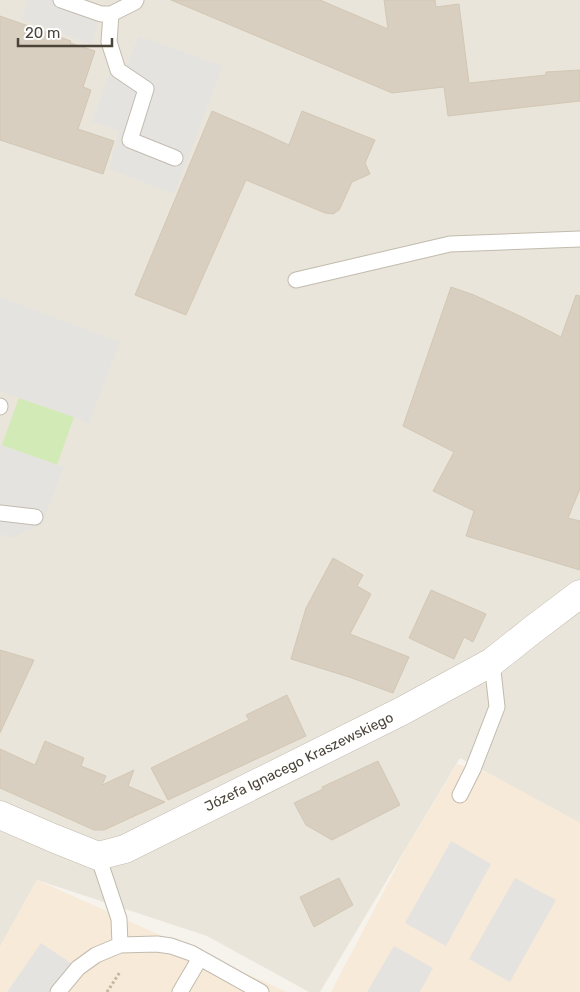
<svg xmlns="http://www.w3.org/2000/svg" width="580" height="992" viewBox="0 0 580 992" font-family="Rubik,sans-serif">
	<style>
		.residential { fill: #eae5da }
		.commercial { fill: #f7ead8 }
		.green { fill: #d2eab5 }
		.parking { fill: #e5e3e0 }
		.building { fill: #d8cfc1; stroke: #d3c7b4 }
		.lines { fill: none; stroke-linecap: round; stroke-linejoin: round }
		.service-casing { stroke: #c2bbae; stroke-width: 17 }
		.minor-casing { stroke: #c2bbae; stroke-width: 29 }
		.path { stroke: #c4b79f; stroke-width: 3; stroke-dasharray: 2.5 2.5; stroke-linecap: butt }
		.service { stroke: #fff; stroke-width: 15 }
		.minor { stroke: #fff; stroke-width: 28 }
		.labels { text-anchor: middle; dominant-baseline: central; stroke-width: 4.5; stroke-linejoin: round; paint-order: stroke }
		.street-label { font-size: 14px; fill: #4b4439; stroke: #fff }
	</style>
	<rect width="100%" height="100%" fill="#f6f3ec"/>
	<path class="residential" d="M 0,0 L 580,0 L 580,823 L 460,758 L 320,992 L 309,992 L 207,936 L 37,880 L 0,947 Z"/>
	<path class="commercial" d="M 457,764 L 488,773 L 580,823 L 580,992 L 331,992 L 407,847 Z
		M 37,880 L 287,992 L 0,992 L 0,947 Z"/>
	<path class="green" d="M 19,398 L 74,417 L 57,465 L 2,445 Z"/>
	<path class="parking" d="M 28,0 L 61,0 L 101,14 L 92,44 L 21,19 Z
		M 139,36 L 223,66 L 174,194 L 109,169 L 119,131 L 92,121 L 111,68 L 123,73 Z
		M 0,297 L 120,342 L 89,424 L 74,417 L 0,391 Z
		M 0,445 L 64,467 L 42,524 L 12,538 L 0,534 Z
		M 451,841 L 491,864 L 446,946 L 405,923 Z
		M 515,878 L 556,900 L 510,982 L 469,959 Z
		M 41,943 L 78,968 L 58,992 L 7,992 Z
		M 394,946 L 433,968 L 420,992 L 367,992 Z"/>
	<path class="building" d="M 171,0 L 320,0 L 388,29 L 384,0 L 435,0 L 436,7 L 459,4 L 469,83 L 546,75 L 546,72 L 580,70 L 580,101 L 448,116 L 444,87 L 392,93 Z
		M 0,16 L 71,41 L 70,43 L 95,51 L 83,87 L 91,90 L 78,129 L 114,141 L 103,174 L 0,140 Z
		M 212,111 L 261,132 L 289,145 L 302,111 L 375,140 L 365,163 L 370,174 L 352,182 L 341,206 L 339,210 L 333,214 L 325,213 L 246,180 L 186,315 L 135,295 Z
		M 451,287 L 474,295 L 520,316 L 561,337 L 576,295 L 580,296 L 580,489 L 568,518 L 580,521 L 580,570 L 466,536 L 474,511 L 433,491 L 454,452 L 403,426 Z
		M 333,558 L 363,575 L 357,586 L 371,594 L 350,634 L 409,657 L 393,693 L 349,677 L 291,659 L 306,608 Z
		M 431,590 L 486,614 L 473,642 L 464,637 L 454,659 L 409,638 Z
		M 0,650 L 34,660 L 0,733 Z
		M 287,695 L 306,736 L 168,800 L 151,768 L 249,720 L 246,715 Z
		M 45,741 L 84,758 L 81,766 L 106,776 L 102,785 L 134,770 L 128,786 L 165,802 L 104,830 L 94,830 L 0,788 L 0,749 L 35,765 Z
		M 378,761 L 400,805 L 332,840 L 306,825 L 294,803 L 323,789 L 322,787 Z
		M 339,878 L 353,905 L 314,927 L 300,897 Z"/>
	<g class="lines">
		<g class="service-casing">
			<path id="service" d="M 61,0 L 101,14 L 111,14 L 135,2 L 136,0
				M 111,14 L 109,42 L 118,70 L 146,89 L 130,140 L 175,158
				M 296,280 L 450,244 L 580,239
				M 0,407 L 0,406
				M 0,513 L 35,517
				M 460,795 L 473,769 L 497,707 L 492,662
				M 98,856 L 119,919 L 120,945
				M 58,992 L 78,968 L 96,955 L 120,945 L 157,944 L 171,946 L 191,953 L 261,992
				M 180,992 L 200,958"/>
		</g>
		<g class="minor-casing">
			<path id="minor" d="M 0,815 L 53,838 L 98,856 L 125,849 L 402,711 L 492,662 L 531,631 L 580,594"/>
		</g>
		<path class="path" d="M 107,992 L 120,972"/>
		<use href="#service" class="service"/>
		<use href="#minor" class="minor"/>
	</g>
	<g class="labels">
		<g class="street-label">
			<text transform="translate(299 762) rotate(-26)">Józefa Ignacego Kraszewskiego</text>
		</g>
	</g>
	<path d="M18 38v8h94v-8" fill="none" stroke="#4b4439" stroke-width="2.5"/>
	<text x="25" y="38" font-size="15" fill="#4b4439" stroke="#ffffff" stroke-width="4" paint-order="stroke">20 m</text>
</svg>
